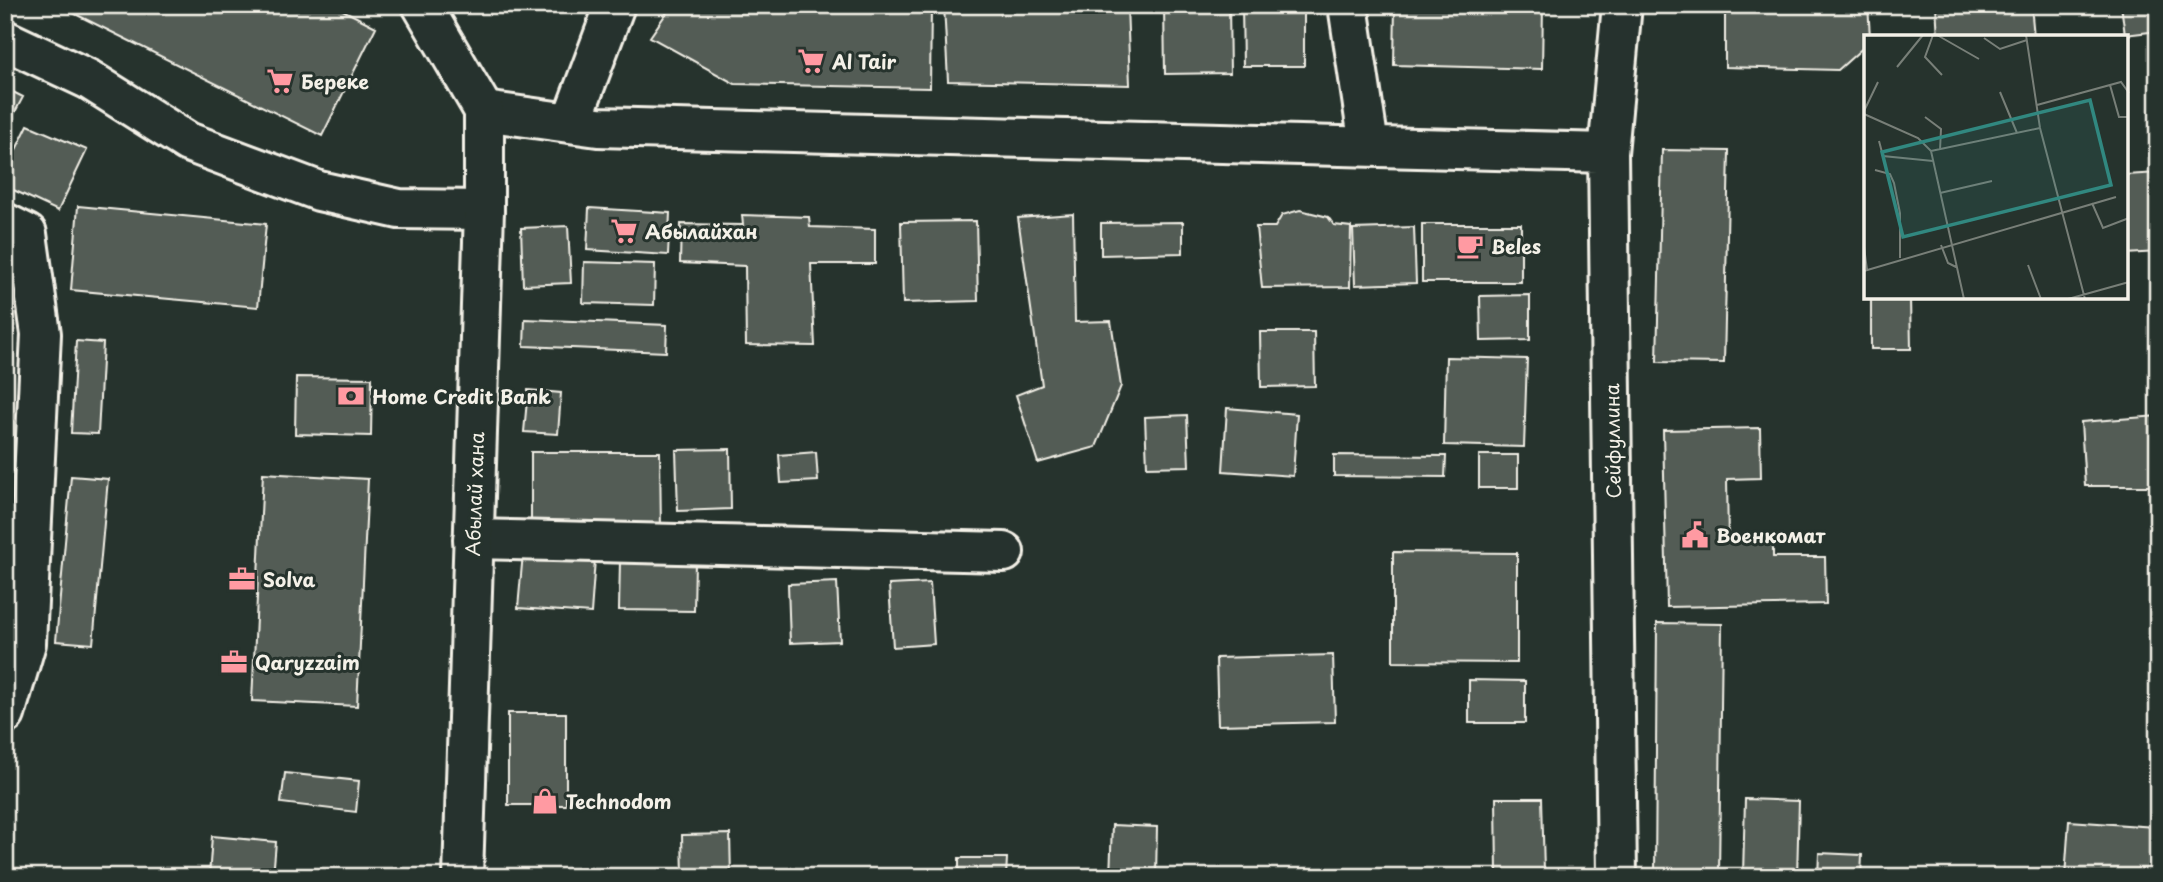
<svg xmlns="http://www.w3.org/2000/svg" width="2163" height="882" viewBox="0 0 2163 882" font-family="'Playpen Sans',sans-serif">
	<style>
		.building { fill: #525c55; stroke: #f4f1e8; stroke-width: 2 }
		.lines { fill: none; stroke-linecap: round; stroke-linejoin: round }
		.minor-casing { stroke: #f4f1e8; stroke-width: 44 }
		.major-casing { stroke: #f4f1e8; stroke-width: 44 }
		.minor { stroke: #26332d; stroke-width: 38 }
		.major { stroke: #26332d; stroke-width: 38 }
		.labels { text-anchor: middle; dominant-baseline: central; stroke-width: 6; stroke-linejoin: round; paint-order: stroke }
		.poi-label { font-size: 19px; font-weight: bold; fill: #f4f1e8; stroke: #26332d; text-anchor: start }
		.street-label { font-size: 19px; fill: #f4f1e8; stroke: #26332d }
		.inset-road { fill: none; stroke: #787f78; stroke-width: 2 }
		.view { fill: #318880; fill-opacity: 0.15; stroke: #318880; stroke-width: 3.5 }
		.inset-edge { fill: none; stroke: #f4f1e8; stroke-width: 3.5 }
	</style>
	<rect width="100%" height="100%" fill="#26332d"/>
	<filter id="ink" filterUnits="userSpaceOnUse"><feTurbulence type="fractalNoise" baseFrequency=".0143" numOctaves="2"/><feDisplacementMap in="SourceGraphic" scale="14" xChannelSelector="R" yChannelSelector="G"/><feConvolveMatrix kernelMatrix="1 2 1 2 8 2 1 2 1" color-interpolation-filters="sRGB"/></filter>
	<g filter="url(#ink)">
		<path class="building" d="M 57,5 L 333,5 L 376,27 L 322,136 Z
			M 672,5 L 931,5 L 930,88 L 735,84 L 650,37 Z
			M 944,5 L 1127,5 L 1130,85 L 948,81 Z
			M 1164,5 L 1229,5 L 1230,73 L 1165,74 Z
			M 1242,5 L 1304,5 L 1304,66 L 1243,66 Z
			M 1395,5 L 1543,5 L 1542,69 L 1394,65 Z
			M 1725,5 L 1868,5 L 1870,37 L 1866,37 L 1866,45 L 1838,70 L 1725,67 Z
			M 1936,5 L 2031,5 L 2034,37 L 1938,37 Z
			M 2121,5 L 2158,5 L 2158,31 L 2125,35 Z
			M 5,88 L 23,97 L 5,131 Z
			M 28,125 L 87,150 L 58,211 L 5,186 L 5,172 Z
			M 1662,150 L 1729,151 L 1724,363 L 1657,362 Z
			M 2158,173 L 2158,252 L 2126,254 L 2126,175 Z
			M 78,206 L 266,224 L 258,307 L 71,290 Z
			M 589,208 L 670,213 L 668,255 L 587,250 Z
			M 1300,210 L 1328,217 L 1334,225 L 1351,227 L 1350,287 L 1262,288 L 1256,227 L 1275,227 L 1282,215 Z
			M 1073,214 L 1075,322 L 1111,321 L 1121,386 L 1096,447 L 1038,463 L 1016,395 L 1042,385 L 1018,218 Z
			M 742,215 L 809,217 L 810,227 L 875,229 L 875,264 L 811,264 L 815,346 L 746,345 L 745,266 L 680,263 L 681,224 L 743,225 Z
			M 976,221 L 978,301 L 903,303 L 901,222 Z
			M 1183,222 L 1183,253 L 1101,255 L 1101,223 Z
			M 1422,224 L 1521,224 L 1521,282 L 1422,282 Z
			M 568,226 L 571,283 L 523,285 L 521,228 Z
			M 1414,227 L 1416,283 L 1355,285 L 1353,229 Z
			M 584,262 L 655,264 L 654,305 L 583,303 Z
			M 1530,295 L 1530,340 L 1481,341 L 1480,296 Z
			M 1871,298 L 1910,298 L 1911,349 L 1871,349 Z
			M 525,319 L 667,325 L 666,352 L 524,346 Z
			M 1260,332 L 1314,332 L 1315,386 L 1261,387 Z
			M 76,341 L 103,343 L 98,434 L 71,433 Z
			M 1446,357 L 1527,359 L 1524,447 L 1444,445 Z
			M 296,377 L 372,378 L 371,436 L 295,434 Z
			M 528,390 L 561,393 L 558,434 L 524,432 Z
			M 1227,408 L 1297,414 L 1293,476 L 1223,471 Z
			M 1187,415 L 1189,466 L 1147,467 L 1145,417 Z
			M 2158,416 L 2158,486 L 2085,486 L 2081,422 Z
			M 1760,428 L 1761,478 L 1727,479 L 1728,542 L 1773,542 L 1773,557 L 1825,557 L 1826,604 L 1667,607 L 1663,430 Z
			M 730,449 L 731,509 L 678,511 L 676,450 Z
			M 531,452 L 660,452 L 661,532 L 531,532 Z
			M 816,452 L 818,481 L 781,483 L 779,455 Z
			M 1334,455 L 1446,456 L 1445,477 L 1334,476 Z
			M 1479,455 L 1518,455 L 1518,488 L 1479,488 Z
			M 263,473 L 368,479 L 357,706 L 252,701 Z
			M 71,476 L 108,479 L 93,644 L 56,641 Z
			M 1393,552 L 1517,553 L 1517,663 L 1393,662 Z
			M 523,553 L 595,559 L 591,613 L 518,608 Z
			M 620,560 L 695,561 L 694,611 L 619,610 Z
			M 837,582 L 840,641 L 790,643 L 788,584 Z
			M 930,583 L 934,644 L 893,647 L 889,585 Z
			M 1657,623 L 1722,624 L 1719,877 L 1655,877 Z
			M 1333,655 L 1335,722 L 1218,725 L 1216,658 Z
			M 1469,680 L 1525,681 L 1525,723 L 1469,723 Z
			M 508,713 L 566,713 L 566,805 L 508,805 Z
			M 285,773 L 359,781 L 356,812 L 281,803 Z
			M 1496,798 L 1542,798 L 1544,872 L 1497,873 Z
			M 1745,799 L 1799,801 L 1797,877 L 1743,875 Z
			M 2069,821 L 2155,827 L 2151,877 L 2065,877 Z
			M 1112,825 L 1157,827 L 1156,877 L 1110,877 Z
			M 730,834 L 731,877 L 683,877 L 682,835 Z
			M 212,836 L 276,842 L 273,877 L 209,877 Z
			M 1819,853 L 1862,855 L 1861,877 L 1818,877 Z
			M 959,858 L 1007,858 L 1006,877 L 959,877 Z
			M 856,873 L 910,875 L 910,877 L 856,877 Z"/>
		<g class="lines">
			<g class="minor-casing">
				<path id="minor" d="M 1348,5 L 1369,146
					M 5,40 L 88,79 L 188,142 L 319,191 L 399,209 L 484,210
					M 484,111 L 598,127 L 1608,153
					M 571,123 L 615,5
					M 5,223 L 27,234 L 41,334 L 26,643 L 5,714
					M 473,539 L 1004,552
					M 1617,877 L 1608,153 L 1622,5"/>
			</g>
			<g class="major-casing">
				<path id="major" d="M 422,5 L 484,111 L 484,210 L 463,877"/>
			</g>
			<use href="#minor" class="minor"/>
			<use href="#major" class="major"/>
		</g>
	</g>
	<defs>
		<g id="supermarket-bare" transform="scale(2.1)"><path d="M-6-5.5h2.5l.6 2H6L4.5 2H-2.5L-4.4-4H-6ZM-1.5 3.2a1.3 1.3 0 1 0 .1 0ZM3 3.2a1.3 1.3 0 1 0 .1 0Z" fill="#ff9aa2" stroke="#26332d" stroke-width="2.5" paint-order="stroke"/></g>
		<g id="cafe-bare" transform="scale(2.1)"><path d="M-5.5-4.5H6V0H3Q3 3.5 0 3.5H-2.5Q-5.5 3.5-5.5 0ZM3-3.2v2h1.7v-2ZM-6 4.5H4V6H-6Z" fill="#ff9aa2" stroke="#26332d" stroke-width="2.5" paint-order="stroke"/></g>
		<g id="bank-bare" transform="scale(2.1)"><path d="M-6-4H6V4H-6ZM0-2.3a2.3 2.3 0 1 0 0 4.6a2.3 2.3 0 1 0 0-4.6Z" fill="#ff9aa2" stroke="#26332d" stroke-width="2.5" paint-order="stroke"/></g>
		<g id="civic-bare" transform="scale(2.1)"><path d="M-.6-6.5H3V-4.5H.6V-3L4-1V1h2V6H-6V1h2V-1L-.6-3ZM-1.2 2.5V6h2.4V2.5Z" fill="#ff9aa2" stroke="#26332d" stroke-width="2.5" paint-order="stroke"/></g>
		<g id="office-bare" transform="scale(2.1)"><path d="M-6-3h4V-5.5h4V-3h4V5H-6ZM-1-4.5V-3h2v-1.5ZM-6 0V1H6V0Z" fill="#ff9aa2" stroke="#26332d" stroke-width="2.5" paint-order="stroke"/></g>
		<g id="shop-bare" transform="scale(2.1)"><path d="M-5-2.5h2.3a2.7 3.5 0 0 1 5.4 0H5L5.5 6h-11ZM-1.5-2.5h3a1.5 2.3 0 0 0-3 0Z" fill="#ff9aa2" stroke="#26332d" stroke-width="2.5" paint-order="stroke"/></g>
	</defs>
	<g fill-rule="evenodd">
		<use href="#supermarket-bare" x="811" y="61"/>
		<use href="#supermarket-bare" x="280" y="81"/>
		<use href="#supermarket-bare" x="624" y="231"/>
		<use href="#cafe-bare" x="1470" y="246"/>
		<use href="#bank-bare" x="351" y="396"/>
		<use href="#civic-bare" x="1695" y="535"/>
		<use href="#office-bare" x="242" y="579"/>
		<use href="#office-bare" x="234" y="662"/>
		<use href="#shop-bare" x="545" y="801"/>
	</g>
	<g class="labels">
		<g class="poi-label">
			<text x="832" y="61">Al Tair</text>
			<text x="301" y="81">Береке</text>
			<text x="645" y="231">Абылайхан</text>
			<text x="1491" y="246">Beles</text>
			<text x="372" y="396">Home Credit Bank</text>
			<text x="1716" y="535">Военкомат</text>
			<text x="263" y="579">Solva</text>
			<text x="255" y="662">Qaryzzaim</text>
			<text x="566" y="801">Technodom</text>
		</g>
		<g class="street-label">
			<text transform="translate(1612 441) rotate(-91)">Сейфуллина</text>
			<text transform="translate(474 494) rotate(-88)">Абылай хана</text>
		</g>
	</g>
	<g transform="translate(1864 35)">
		<rect width="264" height="264" fill="#26332d"/>
		<path class="inset-road" d="M 69,0 L 61,22 L 78,40M 73,0 L 115,24M 162,0 L 176,93 L 221,264M 120,3 L 136,14 L 163,5M 33,32 L 59,0M 246,50 L 255,82 L 265,82M 136,57 L 153,98M 173,70 L 257,47 L 265,58M 0,76 L 14,47M 0,79 L 54,103 L 67,116 L 100,264M 61,82 L 77,94 L 76,115M 15,106 L 19,121 L 69,126M 67,116 L 176,93M 11,135 L 26,139 L 30,148 L 36,178 L 36,223M 76,158 L 128,146M 228,168 L 239,193 L 265,183M 77,210 L 84,228 L 92,232M 0,212 L 3,235M 164,230 L 177,264M 0,236 L 252,162M 204,264 L 265,247"/>
		<path class="view" d="M 226,65 L 247,150 L 39,202 L 18,117 Z"/>
		<rect width="264" height="264" class="inset-edge"/>
	</g>
	<rect width="2163" height="882" fill="none" stroke="#26332d" stroke-width="28"/>
	<rect x="14" y="14" width="2135" height="854" fill="none" stroke="#f4f1e8" stroke-width="2.5" filter="url(#ink)"/>
</svg>
